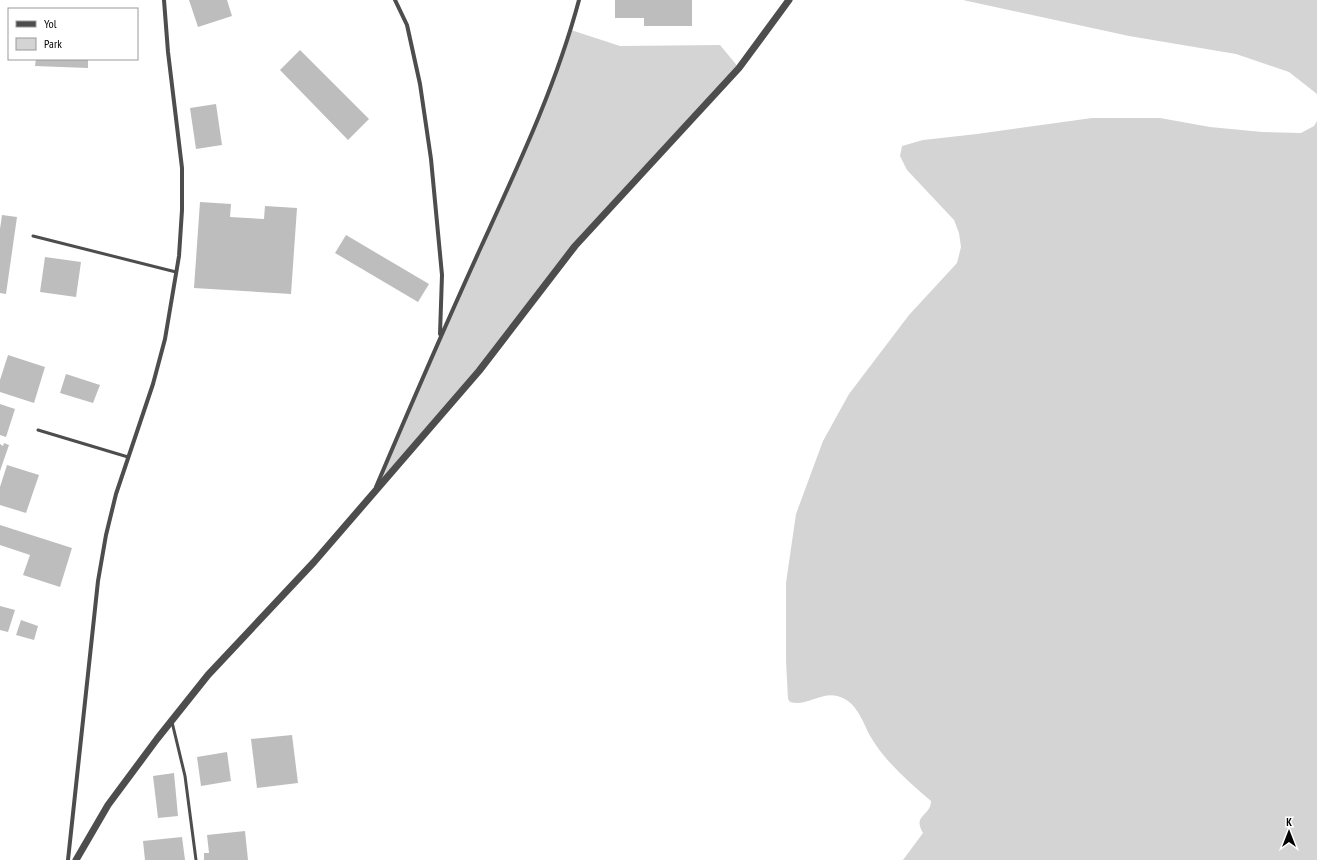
<svg xmlns="http://www.w3.org/2000/svg" width="1317" height="860" viewBox="0 0 1317 860" font-family="'PT Sans Narrow',sans-serif">
	<style>
		.green { fill: #d4d4d4 }
		.building { fill: #bdbdbd }
		.lines { fill: none; stroke-linecap: round; stroke-linejoin: round }
		.service { stroke: #4d4d4d; stroke-width: 3 }
		.minor { stroke: #4d4d4d; stroke-width: 4 }
		.tertiary { stroke: #4d4d4d; stroke-width: 7 }
	</style>
	<rect width="100%" height="100%" fill="#fff"/>
	<path class="green" d="M 963,0 L 1317,0 L 1317,94 L 1289,72 L 1236,54 L 1129,36 Z
		M 571,30 L 620,46 L 720,45 L 739,68 L 575,246 L 479,371 L 373,493 L 547,97 Z
		M 1092,118 L 1160,118 L 1210,127 L 1262,132 L 1301,133 L 1314,126 L 1317,121 L 1317,860 L 903,860 L 923,833 C 912,815 931,816 931,801 C 908,781 884,761 869,734 C 862,719 855,700 837,696 C 821,692 806,707 790,702 L 788,699 L 786,661 L 786,583 L 796,514 L 823,441 L 849,394 L 909,315 L 957,263 L 961,247 L 959,233 L 954,220 L 907,170 L 900,156 L 902,146 L 923,140 L 977,134 Z"/>
	<path class="building" d="M 189,0 L 227,0 L 232,16 L 198,27 Z
		M 615,0 L 692,0 L 692,26 L 644,26 L 644,18 L 615,18 Z
		M 300,50 L 369,119 L 348,140 L 280,70 Z
		M 36,59 L 88,59 L 88,68 L 35,66 Z
		M 216,104 L 222,145 L 196,149 L 190,108 Z
		M 200,202 L 231,204 L 230,217 L 264,219 L 265,206 L 297,208 L 291,294 L 194,288 Z
		M 2,215 L 17,217 L 6,294 L 0,293 L 0,229 Z
		M 346,235 L 429,284 L 418,302 L 335,253 Z
		M 45,257 L 81,262 L 76,297 L 40,292 Z
		M 8,355 L 45,367 L 34,403 L 0,392 L 0,380 Z
		M 66,374 L 100,385 L 93,403 L 60,393 Z
		M 0,404 L 15,409 L 6,437 L 0,435 Z
		M 4,443 L 9,445 L 0,471 L 0,444 L 3,446 Z
		M 7,465 L 39,475 L 26,513 L 0,505 L 0,487 Z
		M 0,525 L 72,548 L 60,587 L 23,575 L 30,555 L 0,545 Z
		M 0,606 L 15,610 L 8,632 L 0,630 Z
		M 21,620 L 38,626 L 34,640 L 16,635 Z
		M 292,735 L 298,783 L 257,788 L 251,739 Z
		M 227,752 L 231,781 L 201,786 L 197,757 Z
		M 174,773 L 178,816 L 158,818 L 153,776 Z
		M 245,831 L 248,860 L 204,860 L 204,853 L 209,853 L 207,835 Z
		M 182,837 L 185,860 L 145,860 L 143,841 Z"/>
	<g class="lines">
		<path class="service" d="M 33,236 L 176,272
			M 38,430 L 128,457
			M 172,722 L 185,776 L 196,860"/>
		<path class="minor" d="M 395,0 L 407,25 L 420,84 L 431,159 L 442,275 L 440,334
			M 376,487 C 410,407 445,326 481,247 C 518,166 556,86 579,0
			M 68,860 L 98,581 L 106,535 L 116,494 L 153,384 L 165,339 L 179,256 L 182,210 L 182,168 L 168,52 L 164,0"/>
		<path class="tertiary" d="M 76,860 L 108,805 L 157,739 L 208,675 L 314,562 L 479,371 L 575,246 L 739,68 L 789,0"/>
	</g>
	<rect x="8" y="8" width="130" height="52" fill="#ffffff" stroke="#999999"/>
	<rect x="16" y="21" width="20" height="6" fill="#4d4d4d" stroke="#999999"/>
	<text x="44" y="28" font-size="12" fill="#000000">Yol</text>
	<rect x="16" y="38" width="20" height="12" fill="#d4d4d4" stroke="#999999"/>
	<text x="44" y="48" font-size="12" fill="#000000">Park</text>
	<g transform="translate(1289 832)" stroke="#ffffff" stroke-width="3" paint-order="stroke">
	<path d="M0-3L7 15L0 10L-7 15Z" fill="#000000"/>
	<text y="-6" font-size="11" font-weight="bold" text-anchor="middle" fill="#000000">K</text>
	</g>
</svg>
